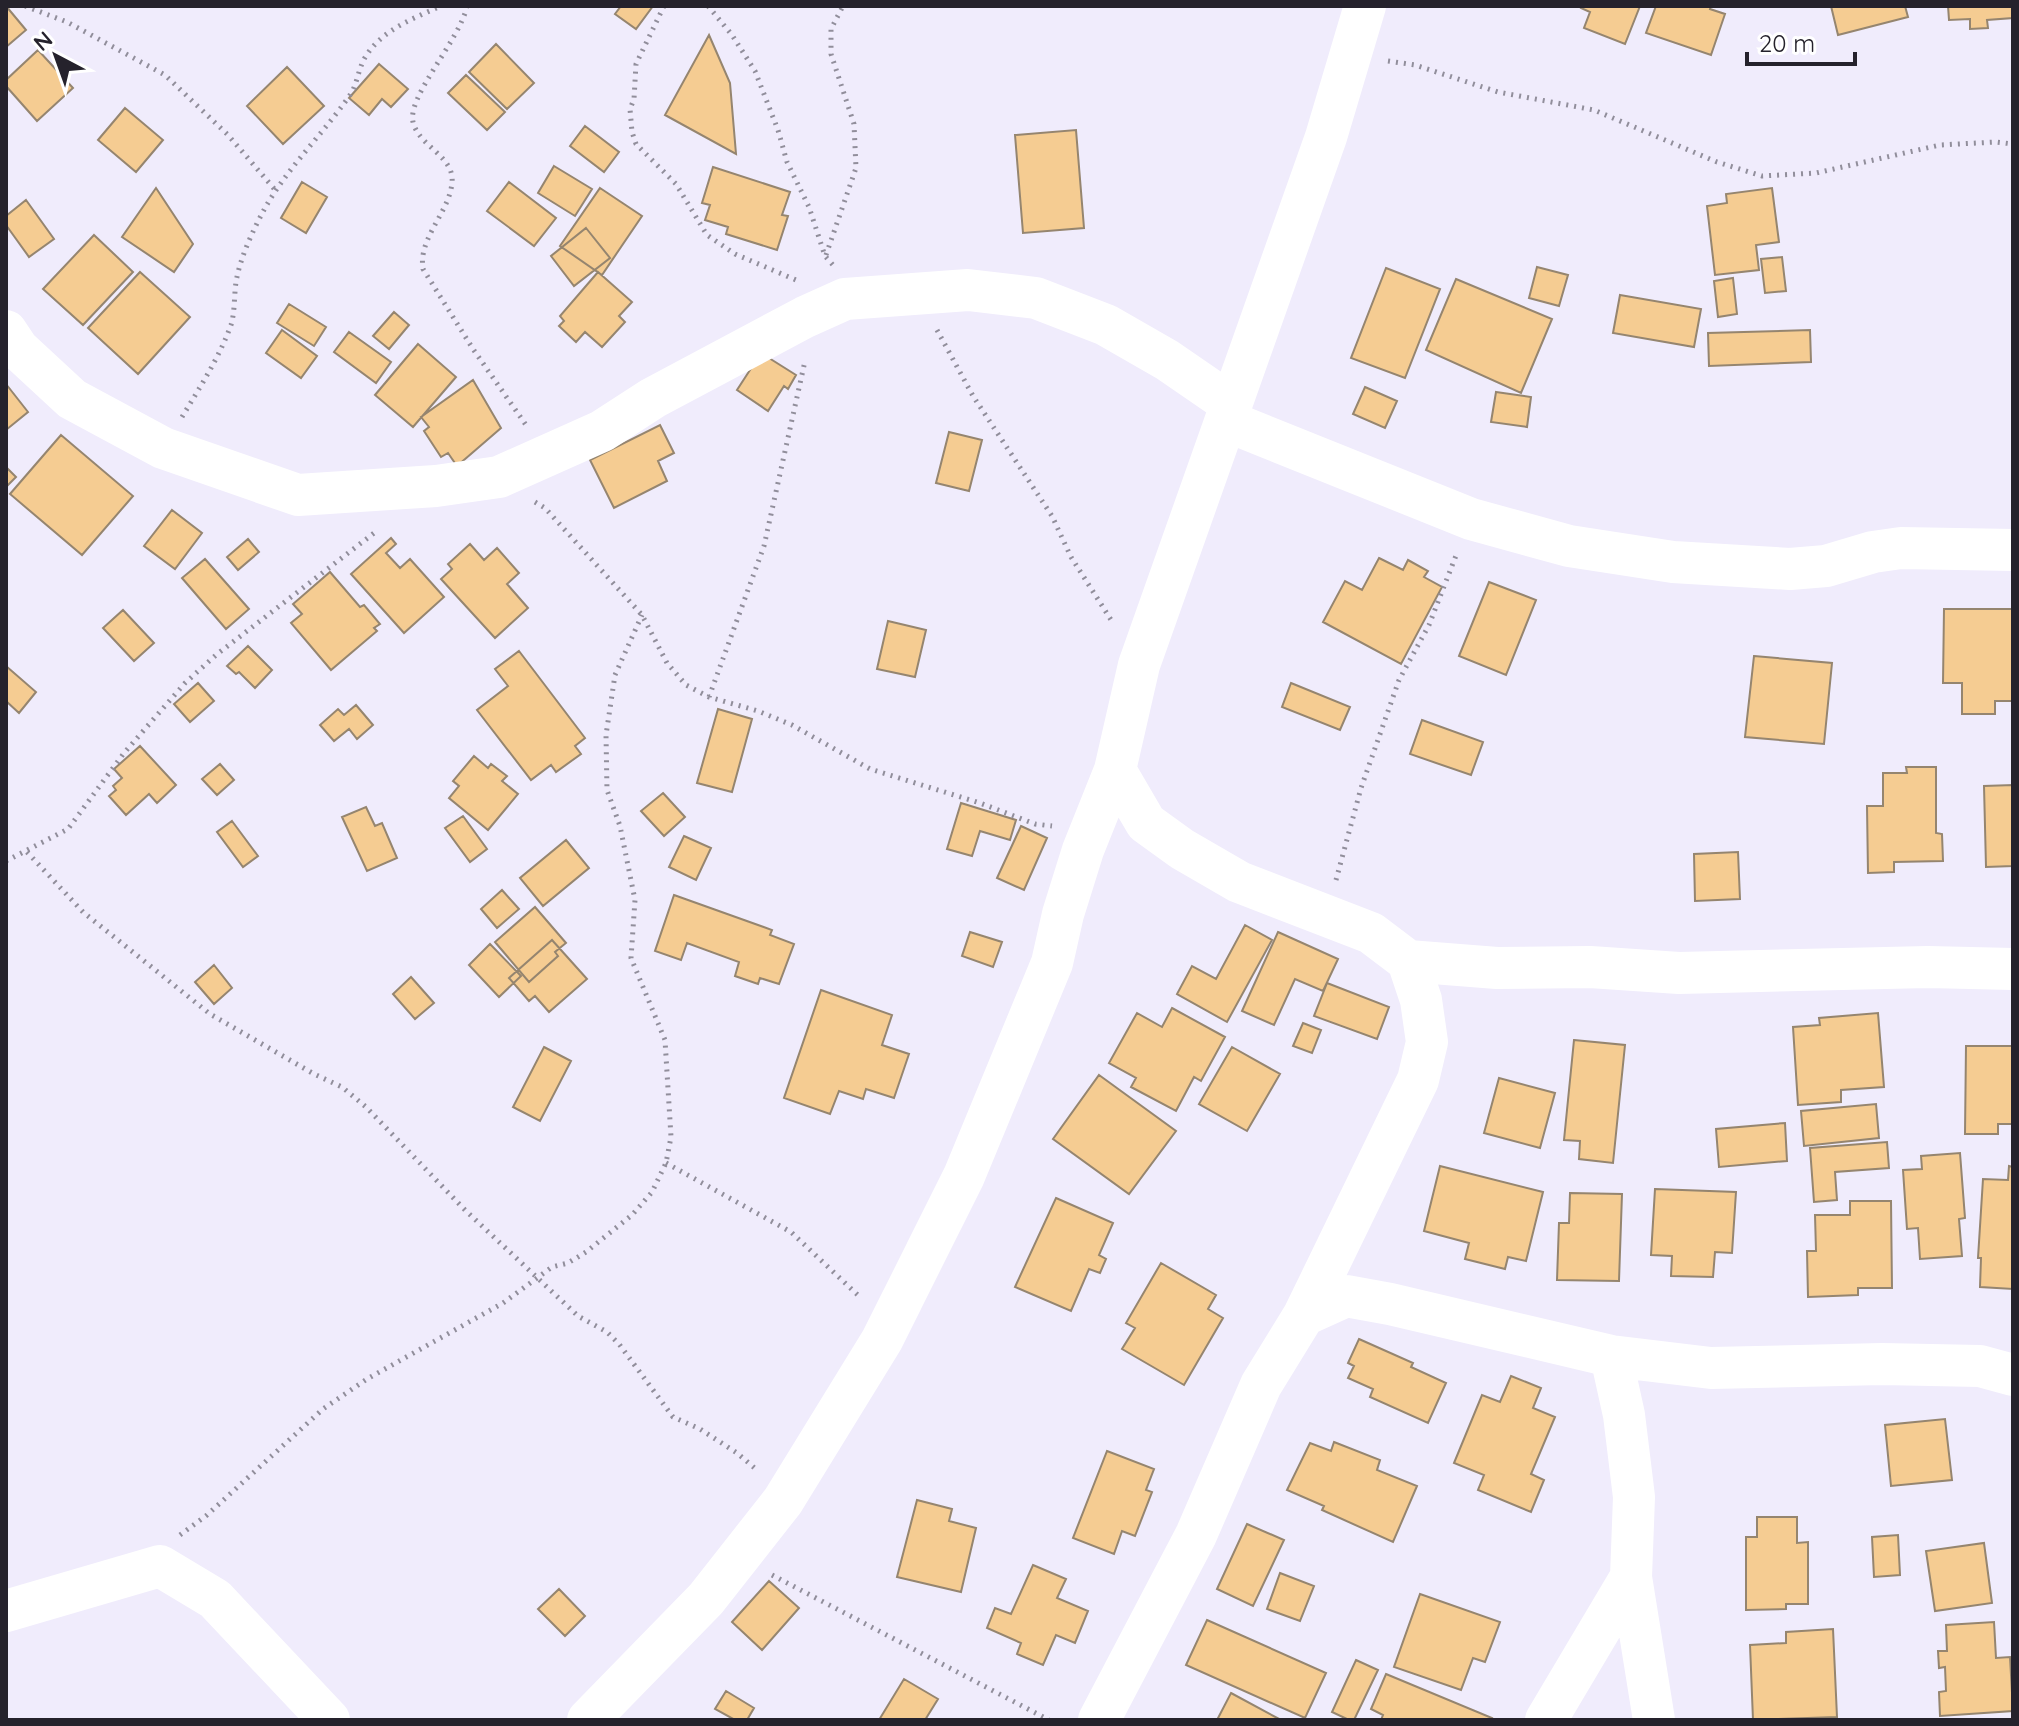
<svg xmlns="http://www.w3.org/2000/svg" width="2019" height="1726" viewBox="0 0 2019 1726" font-family="Quicksand,sans-serif">
	<style>
		.building { fill: #f5cc92; stroke: #95856f; stroke-width: 2 }
		.lines { fill: none; stroke-linecap: round; stroke-linejoin: round }
		.path { stroke: #918e9b; stroke-width: 5; stroke-dasharray: 2 6; stroke-linecap: butt }
		.minor { stroke: #fff; stroke-width: 42 }
	</style>
	<rect width="100%" height="100%" fill="#f0ecfc"/>
	<path class="building" d="M 6,6 L 26,30 L 6,47 Z
		M 621,6 L 653,6 L 636,29 L 615,14 Z
		M 1582,6 L 1640,6 L 1625,44 L 1584,28 L 1590,12 L 1581,8 Z
		M 1656,6 L 1711,6 L 1710,9 L 1725,14 L 1711,55 L 1646,33 Z
		M 1831,6 L 1905,6 L 1908,17 L 1838,35 Z
		M 1948,6 L 2012,6 L 2013,18 L 1987,20 L 1988,28 L 1970,29 L 1970,19 L 1949,20 Z
		M 709,35 L 730,83 L 736,154 L 665,115 Z
		M 496,44 L 534,83 L 507,109 L 469,72 Z
		M 38,50 L 73,88 L 37,121 L 6,86 L 6,80 Z
		M 379,64 L 408,89 L 391,107 L 382,99 L 369,115 L 349,98 Z
		M 287,67 L 324,106 L 283,144 L 247,106 Z
		M 466,75 L 505,112 L 487,130 L 448,93 Z
		M 125,108 L 163,140 L 136,172 L 98,140 Z
		M 585,126 L 619,152 L 604,172 L 570,146 Z
		M 1076,130 L 1084,228 L 1023,233 L 1015,135 Z
		M 554,166 L 592,189 L 575,216 L 538,193 Z
		M 713,167 L 790,192 L 782,215 L 788,216 L 777,250 L 726,234 L 728,227 L 705,220 L 710,205 L 702,203 Z
		M 302,182 L 327,197 L 306,233 L 281,218 Z
		M 509,182 L 556,218 L 534,246 L 487,211 Z
		M 156,188 L 193,244 L 174,272 L 122,237 Z
		M 600,188 L 642,216 L 602,275 L 560,246 Z
		M 1772,188 L 1779,242 L 1756,245 L 1759,270 L 1715,275 L 1707,206 L 1727,203 L 1726,194 Z
		M 26,200 L 54,239 L 29,257 L 6,225 L 6,216 Z
		M 586,228 L 610,258 L 574,286 L 551,256 Z
		M 94,235 L 133,272 L 83,325 L 43,289 Z
		M 1782,257 L 1786,291 L 1765,293 L 1761,259 Z
		M 1537,267 L 1568,275 L 1559,306 L 1529,298 Z
		M 1386,268 L 1440,289 L 1405,378 L 1351,358 Z
		M 140,272 L 190,317 L 138,374 L 88,328 Z
		M 598,272 L 632,302 L 619,316 L 625,322 L 602,347 L 585,332 L 576,342 L 559,326 L 564,321 L 560,316 Z
		M 1733,278 L 1737,314 L 1718,317 L 1714,281 Z
		M 1456,279 L 1552,319 L 1521,393 L 1426,350 Z
		M 1620,295 L 1701,309 L 1694,347 L 1613,333 Z
		M 289,304 L 326,327 L 314,346 L 277,323 Z
		M 394,312 L 409,325 L 389,349 L 373,336 Z
		M 282,330 L 317,356 L 301,378 L 266,353 Z
		M 1810,330 L 1811,362 L 1709,366 L 1708,333 Z
		M 349,332 L 391,362 L 376,383 L 334,352 Z
		M 418,344 L 456,377 L 413,427 L 375,395 Z
		M 761,353 L 796,375 L 788,389 L 784,386 L 768,411 L 737,390 Z
		M 473,380 L 501,428 L 457,466 L 448,453 L 441,457 L 424,431 L 429,427 L 421,417 Z
		M 6,384 L 28,412 L 6,430 Z
		M 1365,387 L 1397,401 L 1385,428 L 1353,414 Z
		M 1496,392 L 1531,397 L 1527,427 L 1491,422 Z
		M 660,425 L 674,453 L 658,461 L 667,481 L 614,508 L 590,460 Z
		M 949,432 L 982,440 L 969,491 L 936,483 Z
		M 61,435 L 133,496 L 82,555 L 10,494 Z
		M 6,467 L 16,477 L 6,487 Z
		M 172,510 L 202,533 L 175,569 L 144,546 Z
		M 391,538 L 396,544 L 386,553 L 400,568 L 410,559 L 444,597 L 404,633 L 351,574 Z
		M 248,539 L 259,552 L 238,570 L 227,557 Z
		M 470,544 L 484,560 L 497,548 L 519,573 L 507,584 L 528,608 L 495,638 L 441,579 L 452,569 L 448,564 Z
		M 1379,558 L 1403,570 L 1408,560 L 1428,571 L 1424,577 L 1442,587 L 1401,664 L 1323,622 L 1345,581 L 1362,590 Z
		M 205,559 L 249,609 L 226,629 L 182,578 Z
		M 330,572 L 360,607 L 364,605 L 380,624 L 374,628 L 377,631 L 331,670 L 291,623 L 302,614 L 293,604 Z
		M 1489,582 L 1536,600 L 1506,675 L 1459,656 Z
		M 1944,609 L 2013,609 L 2013,701 L 1995,701 L 1995,714 L 1962,714 L 1962,683 L 1943,683 Z
		M 123,610 L 154,643 L 134,661 L 103,628 Z
		M 888,621 L 926,630 L 915,677 L 877,669 Z
		M 248,646 L 272,670 L 255,688 L 239,672 L 236,674 L 227,666 Z
		M 519,651 L 585,738 L 575,746 L 581,754 L 556,772 L 551,765 L 531,780 L 477,710 L 508,686 L 495,669 Z
		M 1754,656 L 1832,663 L 1824,744 L 1745,737 Z
		M 6,666 L 36,692 L 19,713 L 6,701 Z
		M 198,683 L 214,701 L 190,722 L 174,704 Z
		M 1291,683 L 1350,707 L 1340,730 L 1282,707 Z
		M 356,705 L 373,725 L 357,739 L 349,729 L 334,741 L 320,725 L 338,709 L 344,715 Z
		M 718,709 L 752,719 L 732,792 L 697,783 Z
		M 1422,720 L 1483,742 L 1471,775 L 1410,754 Z
		M 140,746 L 176,785 L 157,803 L 149,794 L 126,815 L 109,796 L 116,790 L 113,786 L 122,778 L 114,769 Z
		M 474,756 L 488,768 L 491,764 L 507,776 L 502,781 L 518,794 L 488,830 L 449,798 L 459,786 L 453,781 Z
		M 220,764 L 234,780 L 217,795 L 202,779 Z
		M 1906,767 L 1936,767 L 1936,833 L 1942,834 L 1943,861 L 1894,862 L 1894,872 L 1868,873 L 1867,806 L 1883,806 L 1883,773 L 1907,773 Z
		M 2013,785 L 2013,866 L 1986,867 L 1984,786 Z
		M 663,793 L 685,817 L 664,836 L 641,811 Z
		M 961,803 L 1016,820 L 1010,840 L 980,831 L 972,856 L 947,849 Z
		M 366,807 L 375,826 L 382,823 L 397,858 L 367,871 L 342,817 Z
		M 463,816 L 487,849 L 470,862 L 445,828 Z
		M 232,821 L 258,856 L 243,867 L 217,832 Z
		M 1021,826 L 1047,838 L 1024,890 L 997,878 Z
		M 684,836 L 711,848 L 696,880 L 669,867 Z
		M 566,840 L 589,868 L 543,906 L 520,878 Z
		M 1738,852 L 1740,899 L 1695,901 L 1694,854 Z
		M 502,890 L 519,909 L 497,928 L 481,909 Z
		M 674,895 L 772,930 L 770,935 L 794,944 L 779,984 L 760,978 L 758,984 L 735,976 L 739,962 L 687,943 L 681,960 L 655,951 Z
		M 535,907 L 566,943 L 555,952 L 558,956 L 529,982 L 495,942 Z
		M 1245,925 L 1272,940 L 1227,1022 L 1177,994 L 1192,966 L 1216,979 Z
		M 970,932 L 1002,942 L 993,967 L 962,956 Z
		M 1278,932 L 1338,959 L 1323,991 L 1295,979 L 1274,1025 L 1242,1011 Z
		M 552,940 L 587,979 L 549,1012 L 535,996 L 529,1001 L 509,978 Z
		M 490,944 L 521,976 L 499,997 L 469,965 Z
		M 214,965 L 232,988 L 214,1004 L 195,982 Z
		M 411,977 L 434,1003 L 415,1019 L 393,994 Z
		M 1327,983 L 1389,1007 L 1377,1039 L 1314,1016 Z
		M 821,990 L 892,1015 L 882,1045 L 909,1054 L 894,1098 L 866,1089 L 863,1099 L 839,1091 L 830,1114 L 784,1098 Z
		M 1172,1008 L 1225,1037 L 1201,1081 L 1194,1077 L 1176,1111 L 1131,1087 L 1136,1078 L 1109,1063 L 1137,1013 L 1162,1027 Z
		M 1878,1013 L 1884,1087 L 1841,1090 L 1841,1102 L 1798,1105 L 1793,1027 L 1820,1025 L 1819,1018 Z
		M 1303,1023 L 1321,1030 L 1312,1053 L 1293,1046 Z
		M 1574,1040 L 1625,1045 L 1613,1163 L 1579,1159 L 1580,1141 L 1564,1140 Z
		M 1966,1046 L 2013,1046 L 2013,1124 L 1998,1124 L 1998,1134 L 1965,1134 Z
		M 544,1047 L 571,1061 L 540,1121 L 513,1107 Z
		M 1232,1047 L 1280,1074 L 1247,1131 L 1199,1104 Z
		M 1099,1075 L 1176,1131 L 1129,1194 L 1053,1139 Z
		M 1499,1078 L 1555,1093 L 1540,1148 L 1484,1133 Z
		M 1876,1104 L 1879,1138 L 1804,1146 L 1801,1111 Z
		M 1785,1123 L 1787,1161 L 1719,1167 L 1716,1129 Z
		M 1887,1142 L 1889,1168 L 1835,1172 L 1837,1200 L 1814,1202 L 1810,1148 Z
		M 1960,1153 L 1965,1218 L 1959,1219 L 1962,1256 L 1920,1259 L 1918,1228 L 1907,1229 L 1903,1170 L 1922,1169 L 1921,1156 Z
		M 1440,1166 L 1543,1192 L 1526,1261 L 1508,1257 L 1505,1269 L 1465,1259 L 1469,1243 L 1424,1231 Z
		M 2009,1166 L 2013,1167 L 2013,1289 L 1980,1287 L 1981,1258 L 1978,1258 L 1983,1179 L 2008,1180 Z
		M 1655,1189 L 1736,1192 L 1732,1253 L 1715,1252 L 1713,1277 L 1671,1276 L 1672,1256 L 1651,1255 Z
		M 1570,1193 L 1622,1194 L 1619,1281 L 1557,1280 L 1559,1223 L 1569,1223 Z
		M 1056,1198 L 1113,1223 L 1099,1255 L 1106,1259 L 1100,1273 L 1089,1269 L 1071,1311 L 1015,1287 Z
		M 1850,1201 L 1891,1201 L 1892,1288 L 1858,1288 L 1858,1295 L 1808,1297 L 1807,1251 L 1816,1251 L 1815,1215 L 1850,1215 Z
		M 1161,1263 L 1216,1295 L 1208,1309 L 1223,1318 L 1184,1385 L 1122,1349 L 1135,1328 L 1126,1323 Z
		M 1359,1339 L 1413,1363 L 1411,1367 L 1446,1383 L 1428,1423 L 1370,1397 L 1373,1389 L 1348,1378 L 1354,1366 L 1348,1363 Z
		M 1511,1376 L 1541,1388 L 1533,1408 L 1555,1417 L 1531,1474 L 1544,1480 L 1531,1512 L 1478,1490 L 1484,1475 L 1454,1463 L 1482,1395 L 1500,1402 Z
		M 1945,1419 L 1952,1480 L 1891,1486 L 1885,1425 Z
		M 1334,1442 L 1380,1460 L 1377,1470 L 1417,1486 L 1393,1542 L 1322,1510 L 1324,1506 L 1287,1490 L 1310,1443 L 1331,1451 Z
		M 1107,1451 L 1154,1469 L 1146,1490 L 1152,1492 L 1135,1536 L 1122,1531 L 1114,1554 L 1073,1538 Z
		M 917,1500 L 952,1509 L 949,1521 L 976,1528 L 961,1592 L 897,1577 Z
		M 1757,1517 L 1797,1517 L 1797,1543 L 1808,1542 L 1808,1604 L 1786,1604 L 1786,1609 L 1746,1610 L 1746,1537 L 1757,1537 Z
		M 1247,1524 L 1284,1540 L 1253,1606 L 1217,1589 Z
		M 1898,1535 L 1900,1575 L 1874,1577 L 1872,1537 Z
		M 1984,1543 L 1992,1603 L 1935,1611 L 1926,1551 Z
		M 1033,1565 L 1066,1579 L 1057,1598 L 1088,1611 L 1075,1643 L 1056,1635 L 1043,1665 L 1017,1654 L 1021,1643 L 987,1628 L 995,1608 L 1011,1614 Z
		M 1280,1573 L 1314,1586 L 1300,1621 L 1267,1609 Z
		M 769,1581 L 799,1608 L 762,1650 L 732,1622 Z
		M 559,1589 L 585,1616 L 565,1636 L 538,1609 Z
		M 1420,1594 L 1500,1622 L 1485,1662 L 1473,1658 L 1461,1690 L 1394,1667 Z
		M 1207,1620 L 1326,1673 L 1305,1718 L 1186,1665 Z
		M 1994,1622 L 1996,1658 L 2010,1657 L 2013,1711 L 1940,1716 L 1939,1692 L 1946,1691 L 1945,1667 L 1939,1668 L 1938,1651 L 1947,1651 L 1946,1625 Z
		M 1833,1629 L 1837,1717 L 1753,1720 L 1750,1645 L 1786,1643 L 1786,1632 Z
		M 1356,1660 L 1378,1670 L 1354,1720 L 1349,1720 L 1332,1712 Z
		M 1386,1674 L 1492,1718 L 1491,1720 L 1381,1720 L 1383,1715 L 1371,1709 Z
		M 904,1679 L 938,1699 L 925,1720 L 879,1720 Z
		M 726,1691 L 754,1708 L 747,1720 L 735,1720 L 715,1709 Z
		M 1231,1693 L 1281,1720 L 1217,1720 Z"/>
	<g class="lines">
		<path class="path" d="M 25,6 L 67,22 L 165,75 L 228,135 L 277,192
			M 467,6 C 460,40 407,96 413,122 C 419,147 455,156 452,183 C 449,213 418,238 423,269 L 473,349 L 526,425
			M 664,6 L 636,64 L 634,99 L 630,109 L 632,132 L 636,144 L 676,184 L 707,235 L 735,254 L 796,280
			M 708,6 L 732,35 L 755,71 L 778,130 L 787,162 L 809,207 L 825,256 L 833,265
			M 1388,61 L 1415,65 L 1498,92 L 1594,110 L 1717,162 L 1762,176 L 1816,173 L 1940,145 L 1996,142 L 2013,144
			M 826,255 L 856,168 L 854,124 L 831,54 L 831,29 L 843,6
			M 937,330 L 973,396 L 1052,516 L 1071,557 L 1113,623
			M 182,417 C 200,387 219,358 231,325 C 235,312 234,296 236,282 C 240,258 253,230 265,208 C 288,167 323,134 350,95 C 358,83 358,68 366,56 C 382,30 414,18 441,6
			M 535,502 L 545,508 L 642,615 L 667,663 L 686,685 L 709,697 L 758,711 L 792,725 L 870,769 L 980,803 L 1035,824 L 1052,826
			M 709,697 L 764,546 L 805,361
			M 27,852 L 83,912 L 210,1014 L 314,1074 L 342,1087 L 366,1107 L 465,1210 L 578,1316 L 607,1332 L 619,1344 L 673,1417 L 700,1429 L 737,1453 L 757,1470
			M 6,861 L 68,829 L 124,753 L 185,683 L 216,655 L 378,530
			M 1336,880 L 1361,788 L 1399,680 L 1429,625 L 1457,553
			M 666,1163 L 791,1232 L 861,1298
			M 180,1535 L 207,1515 L 323,1409 L 367,1379 L 503,1303 L 552,1267 L 568,1263 L 586,1252 L 632,1215 L 652,1192 L 666,1163 L 671,1137 L 665,1040 L 631,958 L 635,900 L 620,826 L 607,790 L 606,735 L 615,675 L 642,615
			M 772,1575 L 1049,1720"/>
		<path class="minor" d="M 6,331 L 18,349 L 72,399 L 163,448 L 298,495 L 436,486 L 499,477 L 602,431 L 653,398 L 805,317 L 845,299 L 968,290 L 1036,298 L 1106,325 L 1167,360 L 1231,404
			M 1227,421 L 1471,519 L 1569,546 L 1673,562 L 1790,569 L 1826,566 L 1873,552 L 1901,548 L 2013,550
			M 1115,770 L 1146,823 L 1182,849 L 1239,882 L 1371,933 L 1408,961 L 1421,1000 L 1427,1042 L 1418,1080 L 1304,1315
			M 1408,961 L 1497,968 L 1590,967 L 1679,973 L 1928,967 L 2013,969
			M 1611,1356 L 1624,1415 L 1634,1497 L 1631,1577 L 1654,1720
			M 6,1611 L 160,1566 L 215,1599 L 329,1720
			M 588,1720 L 706,1599 L 783,1501 L 882,1340 L 964,1176 L 1052,963 L 1063,914 L 1083,850 L 1115,770 L 1139,665 L 1326,137 L 1365,6
			M 1099,1720 L 1196,1535 L 1261,1385 L 1304,1315 L 1346,1296 L 1390,1304 L 1611,1356 L 1711,1368 L 1882,1364 L 1980,1366 L 2013,1375
			M 1546,1720 L 1631,1577"/>
	</g>
	<rect width="2019" height="1726" fill="none" stroke="#25222c" stroke-width="16"/>
	<g transform="translate(56 56) rotate(319)" stroke="#ffffff" stroke-width="6" paint-order="stroke">
	<path d="M0-6L14 30L0 20L-14 30Z" fill="#25222c"/>
	<text y="-12" font-size="22" font-weight="bold" text-anchor="middle" fill="#25222c">N</text>
	</g>
	<path d="M1747 52v12h108v-12" fill="none" stroke="#25222c" stroke-width="4"/>
	<text x="1759" y="52" font-size="24" fill="#25222c" stroke="#ffffff" stroke-width="6" paint-order="stroke">20 m</text>
</svg>
